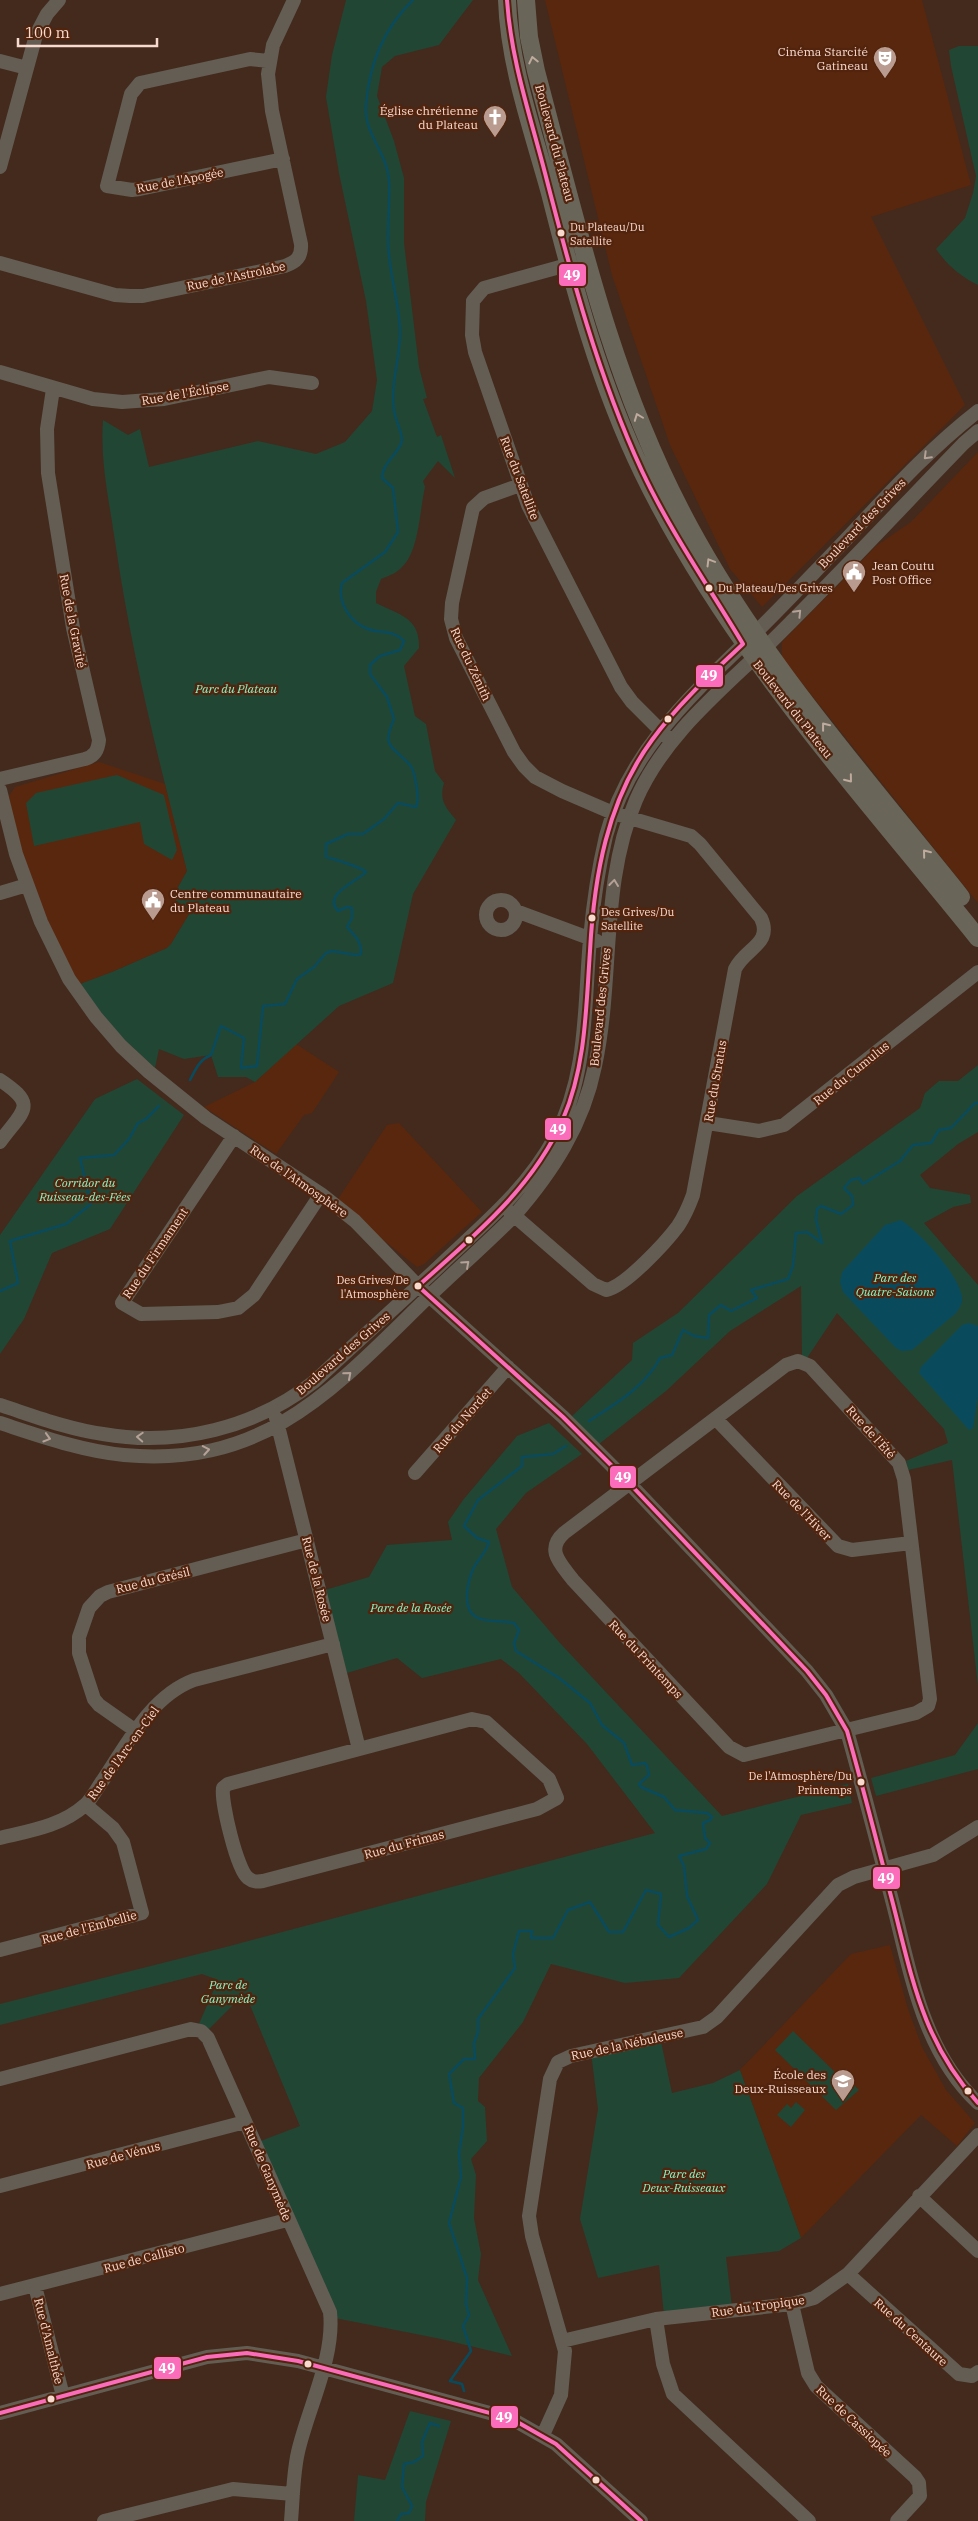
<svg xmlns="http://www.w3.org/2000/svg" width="978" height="2521" viewBox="0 0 978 2521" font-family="'IBM Plex Serif',serif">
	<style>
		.built { fill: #59270e }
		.green { fill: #224634 }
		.water { fill: #094b5d }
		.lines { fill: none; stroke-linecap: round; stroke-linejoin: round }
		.stream { stroke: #094b5d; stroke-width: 2.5 }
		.minor { stroke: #635d53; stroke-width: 14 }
		.major { stroke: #696558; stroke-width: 18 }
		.bus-1-casing { stroke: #52240e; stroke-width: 8 }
		.bus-1 { stroke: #fb6dba; stroke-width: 4 }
		.oneway { stroke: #bfab9e }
		.oneway2 { stroke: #b5a196 }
		.bus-dot { fill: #f8d9cd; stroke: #52240e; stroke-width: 2 }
		.labels { text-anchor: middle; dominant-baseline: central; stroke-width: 4.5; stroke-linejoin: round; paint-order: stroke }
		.bus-label { font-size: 11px; fill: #f8d9cd; stroke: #52240e; text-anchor: start }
		.poi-label { font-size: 12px; fill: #f8d9cd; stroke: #52240e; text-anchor: end }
		.street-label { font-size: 12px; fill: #f8d9cd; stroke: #52240e }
		.park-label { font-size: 12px; font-style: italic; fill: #88f4c5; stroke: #52240e }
		.line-badge { stroke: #52240e; stroke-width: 2 }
		.badge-label { font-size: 14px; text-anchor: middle; font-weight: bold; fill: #fff }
	</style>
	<rect width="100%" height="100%" fill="#432a1d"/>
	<path class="built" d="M 545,0 L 922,0 L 971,185 L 871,217 L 965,405 L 762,607 L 730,569 L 670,445 L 612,275 Z
		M 978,452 L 978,903 L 782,658 L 782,642 L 876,546 L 911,522 Z
		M 99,762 L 165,784 L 187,871 L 172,898 L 191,911 L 171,944 L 167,948 L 112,972 L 80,984 L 54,944 L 21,862 L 9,796 L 15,787 Z
		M 296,1044 L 339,1072 L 312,1113 L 304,1115 L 276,1154 L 204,1107 L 255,1082 Z
		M 399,1123 L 482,1212 L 424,1264 L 417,1267 L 336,1202 L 387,1125 Z
		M 890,1945 L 908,2009 L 922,2047 L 946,2090 L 975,2123 L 957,2146 L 921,2115 L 801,2238 L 740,2070 L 851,1954 Z"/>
	<path class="green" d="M 346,0 L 473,0 L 439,45 L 395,56 L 382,67 L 377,96 L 394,141 L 404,178 L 404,243 L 419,367 L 427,398 L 423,399 L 437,437 L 441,435 L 455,478 L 438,461 L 423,481 L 425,487 C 420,508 419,552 402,567 C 397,573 388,576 381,579 L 376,592 L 376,603 C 399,615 420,617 419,648 L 404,666 L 415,716 L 426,724 L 435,771 L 444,783 C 439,800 445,807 456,820 L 413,894 L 393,983 L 339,1006 L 255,1082 L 246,1077 L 218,1077 L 211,1055 L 184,1059 L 159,1049 L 155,1068 L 113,1029 L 80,984 L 112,972 L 167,948 L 171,944 L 191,911 L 172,898 L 187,871 C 159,762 131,652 115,541 C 109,500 100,461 103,420 L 128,435 L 140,429 L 149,467 L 258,441 L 316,454 L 345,442 L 372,411 L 377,380 L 366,301 L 339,173 L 326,97 L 332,55 Z
		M 959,46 L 978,46 L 978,285 C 960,276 948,266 936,249 L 965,218 L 973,193 L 976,176 L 951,66 L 949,50 Z
		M 117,775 L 164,795 L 177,850 L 172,860 L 144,844 L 140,822 L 34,846 L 26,803 L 36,793 Z
		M 978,1065 L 978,1132 L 958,1144 L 920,1175 L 930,1188 L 970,1195 L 971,1203 L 953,1207 L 924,1223 L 978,1285 L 978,1686 L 952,1460 L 908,1470 L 906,1461 L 948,1443 L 944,1429 L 837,1313 L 807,1358 L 802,1356 L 801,1286 L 730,1331 L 666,1391 L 599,1444 L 572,1416 L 632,1360 L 633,1343 L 678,1313 L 797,1196 L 920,1108 L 925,1093 L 939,1081 L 958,1081 Z
		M 137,1079 L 184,1115 L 110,1229 L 52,1253 L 24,1319 L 0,1354 L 0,1235 L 95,1099 Z
		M 549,1423 L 582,1454 L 526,1493 L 496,1529 L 512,1587 L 559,1642 L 722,1816 L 848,1784 L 852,1803 L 801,1815 L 767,1884 L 679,1978 L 625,1983 L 551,1964 L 523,2022 L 479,2078 L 478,2101 L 485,2107 L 487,2141 L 471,2159 L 476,2175 L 474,2218 L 481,2254 L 478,2280 L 512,2356 L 441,2339 L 335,2318 L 258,2142 L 300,2126 L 245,1993 L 208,2030 L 198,2026 L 218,1980 L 202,1974 L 0,2025 L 0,2004 L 222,1948 L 655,1833 L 587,1744 L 519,1673 L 501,1659 L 422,1678 L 397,1658 L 347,1673 L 325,1590 L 369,1577 L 387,1545 L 452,1540 L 448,1522 L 463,1500 L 517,1436 Z
		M 978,1723 L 978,1769 L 876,1796 L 871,1778 L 955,1755 Z
		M 793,2031 L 845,2082 L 848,2079 L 859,2090 L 836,2110 L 775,2050 Z
		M 660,2037 L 672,2093 L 713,2083 L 740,2070 L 801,2238 L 779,2251 L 726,2257 L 732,2307 L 664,2315 L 659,2265 L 598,2278 L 580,2219 L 598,2109 L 591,2052 Z
		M 796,2102 L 805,2110 L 791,2127 L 777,2115 L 787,2104 L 791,2108 Z
		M 410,2411 L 451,2421 L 426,2502 L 425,2521 L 354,2521 L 358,2475 L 385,2480 Z"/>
	<path class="water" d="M 901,1220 C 920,1233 958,1273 962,1297 C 963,1304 959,1309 955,1314 L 912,1350 L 902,1351 L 896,1348 L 843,1292 L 840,1282 L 842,1272 L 885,1225 Z
		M 969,1323 L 978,1326 L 978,1396 L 973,1428 L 969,1430 L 919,1373 L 921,1367 L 962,1325 Z"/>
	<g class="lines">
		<path class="stream" d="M 190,1080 C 196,1069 199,1060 211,1055 L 221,1026 L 244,1038 L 241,1068 L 257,1066 L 263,1006 L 285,1004 L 297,979 L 314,967 L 326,953 L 332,951 L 356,955 L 361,954 C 362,941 354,935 347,927 L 352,918 L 352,908 L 347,907 L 338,911 C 322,894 358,881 366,872 C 363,868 334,859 326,857 L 326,844 L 348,834 L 363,834 L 384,819 L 398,803 L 416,807 C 420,799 415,771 410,765 C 392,745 381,748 394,719 L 387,697 L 370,674 L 370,665 L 380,656 L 400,650 L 404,641 C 392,629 382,634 368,629 C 349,622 337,601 342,583 L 385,552 L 398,532 L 393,488 L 382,478 C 382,462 402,451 402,439 C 401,429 395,420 394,410 C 390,383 401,356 400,330 C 399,299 387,268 388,236 C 388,217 390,199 389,180 C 387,152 363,133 366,105 C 369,65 384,28 413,0
			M 0,1291 L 18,1283 L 10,1241 L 66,1224 L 91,1204 L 80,1158 L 114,1155 L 129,1139 L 138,1123 L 146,1119 L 159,1106
			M 589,1421 C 615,1404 645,1387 660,1358 L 672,1355 L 683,1330 L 694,1336 L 708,1338 L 709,1315 L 721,1305 L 731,1311 L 757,1298 L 751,1290 L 788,1279 L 793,1266 L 796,1233 L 807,1232 L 822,1243 L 816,1220 L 817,1209 L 821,1206 L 841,1214 L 853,1205 L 852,1196 L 844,1188 L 851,1180 L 859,1178 L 863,1184 L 900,1161 L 913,1145 L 931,1143 L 939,1130 L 951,1128 L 975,1103 L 978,1103
			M 464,2391 L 462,2384 L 450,2381 L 471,2351 L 463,2326 L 469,2315 L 466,2304 L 467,2278 L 449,2223 L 461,2177 L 459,2153 L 463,2127 L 463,2108 L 454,2103 L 449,2074 L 464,2059 L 475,2059 L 474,2043 L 478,2032 L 478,2019 L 515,1968 L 513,1954 L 519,1931 L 532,1931 L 531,1938 L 553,1938 L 568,1910 L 590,1902 L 609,1932 L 623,1932 L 646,1890 L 661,1894 L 658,1925 L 669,1937 L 689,1928 L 698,1920 L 687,1896 L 684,1866 L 679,1856 L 706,1849 L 710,1843 L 705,1838 L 703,1823 L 710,1820 L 712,1817 L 707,1813 L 675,1810 L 664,1797 L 641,1787 L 639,1784 L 649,1775 L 647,1766 L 645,1763 L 632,1765 L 624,1743 L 602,1725 L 590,1703 L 559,1678 L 516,1651 L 514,1643 L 519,1630 L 514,1623 C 501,1620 487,1623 476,1617 C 461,1608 468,1581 473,1569 C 478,1559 486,1553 489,1542 L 477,1538 L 464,1526 L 478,1500 L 522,1466 L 522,1457 L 553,1454 L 566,1446
			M 397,2521 L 401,2514 L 409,2513 L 412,2506 L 402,2487 L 404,2464 L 414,2462 L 423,2456 L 422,2442 L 430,2423 L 439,2426"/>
		<path class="minor" d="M 0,61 L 27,68
			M 269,61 L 250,59 L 140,83 L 131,94 L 107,186 L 132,190 L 140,189 L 283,159
			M 0,167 L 36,35 L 47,14 L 59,0
			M 578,262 L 484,288 L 473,301 L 472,335 L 475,352 L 528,505 L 621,687 L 632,702 L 667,737
			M 0,263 L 115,295 L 130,296 L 143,296 L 285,266 C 296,262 302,257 301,244 L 272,111 L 268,74 L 273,45 L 294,0
			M 0,372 L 93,399 L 122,402 L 164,399 L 269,377 L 312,383
			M 0,779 L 85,759 C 95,756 98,750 99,740 L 73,628 L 48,473 L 47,429 L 53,389
			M 0,790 L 16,854 L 41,922 L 69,979 L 96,1017 L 121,1046 L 149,1072 L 206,1118 L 321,1194 L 355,1221 L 418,1286 L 563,1417 L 630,1484 L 807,1671 L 826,1695 L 847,1731 C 863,1788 878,1846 893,1904 C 911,1974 923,2051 978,2103
			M 0,893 L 27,885
			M486 915a15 15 0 1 1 30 0a15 15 0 1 1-30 0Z
			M 516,911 L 597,941
			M 0,1080 C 39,1106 23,1110 0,1142
			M 708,1123 L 759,1131 L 784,1125 L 978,972
			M 234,1136 L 122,1303 L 141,1314 L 218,1312 L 238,1308 L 254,1295 L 321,1194
			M 509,1211 L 593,1284 L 606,1290 C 625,1287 666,1242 678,1226 C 684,1217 689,1206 693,1195 L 735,969 C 745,948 773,944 761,918 L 700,844 L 691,836 L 613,813 L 562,791 L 535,777 L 524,766 L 514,752 L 456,638 L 451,619 L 452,603 L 473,508 L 484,498 L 520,485
			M 798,1361 L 810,1366 L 899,1463 L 904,1479 L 930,1699 L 928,1706 L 916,1713 L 744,1755 L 729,1747 L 573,1580 C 561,1564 545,1550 564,1533 L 786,1365 Z
			M 0,1405 C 34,1416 68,1429 103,1434 C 178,1447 255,1428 315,1381 C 360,1339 406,1298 450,1256 C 490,1219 529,1185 555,1137 C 588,1075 584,1007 590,939 C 593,905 598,870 606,836 C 628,752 692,694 752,636 C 780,609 807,580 834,552 C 880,504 925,452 978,411
			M 276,1418 L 359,1749
			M 716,1419 L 838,1546 L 852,1550 L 911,1543
			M 0,1423 C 40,1436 82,1451 124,1455 C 262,1468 331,1392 421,1304 C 452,1274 484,1246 514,1216 C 553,1171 583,1125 595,1066 C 614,978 600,884 636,800 C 664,735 723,689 772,641 C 837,577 900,509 964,443 L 978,431
			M 415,1473 L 508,1367
			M 472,1719 L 486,1722 L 549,1779 L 557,1798 L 537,1809 L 263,1881 C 257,1882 253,1882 248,1878 C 237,1870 221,1802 223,1788 L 228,1784 Z
			M 136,1731 L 99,1705 L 94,1699 L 79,1653 L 79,1637 L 89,1608 L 100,1596 L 108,1592 L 307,1540
			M 0,1838 C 29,1831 62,1826 85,1805 C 92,1799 97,1788 103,1780 C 127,1744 151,1696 194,1680 L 333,1644
			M 0,1950 L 142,1913 L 123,1842 L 113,1828 L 86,1805
			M 0,2079 L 191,2029 L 201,2031 L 208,2038 L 330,2312 C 335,2357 308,2408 298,2452 C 293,2474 293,2498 291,2521
			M 0,2186 L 245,2122
			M 919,2196 L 978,2251
			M 848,2274 L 959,2374 L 972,2376 L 978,2372
			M 35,2286 L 63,2396
			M 0,2294 L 287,2220
			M 792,2304 L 808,2373 L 816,2386 L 915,2477 L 919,2483 L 920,2496 L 897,2521
			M 656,2319 L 663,2364 L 673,2394 L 809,2521
			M 562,2341 L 656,2319 L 792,2304 L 814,2298 L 848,2274 L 978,2135
			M 0,2413 L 207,2357 L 247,2353 L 298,2361 L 512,2419 L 556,2444 L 641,2521
			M 543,2435 L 561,2395 L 565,2351 L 532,2236 L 529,2216 L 550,2079 L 558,2062 L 571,2056 L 703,2027 L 717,2017 L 838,1885 L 854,1877 L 933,1855 L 978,1827
			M 104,2521 L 233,2489 L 293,2494"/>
		<path class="major" d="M 507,0 C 509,65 533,131 550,193 C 574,288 600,385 643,473 C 727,646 858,789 978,938
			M 526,0 L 529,37 L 536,71 C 576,220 609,373 681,511 C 754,652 862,773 961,897"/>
		<g class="bus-1-casing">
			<path id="bus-1" d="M 507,0 C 511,60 530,115 545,173 C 571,274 598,376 642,471 C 670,531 709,587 743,644 C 711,674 678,704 652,740 C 607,801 594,877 590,951 C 586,1007 586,1066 563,1119 C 533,1188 473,1237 418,1286 L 563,1417 L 630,1484 L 807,1671 L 826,1695 L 847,1731 C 863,1787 877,1843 892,1900 C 912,1977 922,2041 978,2103
				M 0,2413 L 207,2357 L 247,2353 L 298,2361 L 512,2419 L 556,2444 L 641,2521"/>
		</g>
		<use href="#bus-1" class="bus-1"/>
	</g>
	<defs><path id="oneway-chevron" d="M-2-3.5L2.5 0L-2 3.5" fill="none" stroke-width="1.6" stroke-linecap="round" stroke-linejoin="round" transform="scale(1.25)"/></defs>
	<g class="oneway">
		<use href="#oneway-chevron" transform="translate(533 60) rotate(-103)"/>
		<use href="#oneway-chevron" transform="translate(638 417) rotate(-111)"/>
		<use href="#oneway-chevron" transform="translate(710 562) rotate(-121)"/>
		<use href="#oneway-chevron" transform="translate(825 726) rotate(-128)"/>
		<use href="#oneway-chevron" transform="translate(849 779) rotate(51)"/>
		<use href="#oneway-chevron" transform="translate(926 853) rotate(-129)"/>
	</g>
	<g class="oneway2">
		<use href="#oneway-chevron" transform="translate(927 456) rotate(135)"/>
		<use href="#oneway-chevron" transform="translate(798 613) rotate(-46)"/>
		<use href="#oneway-chevron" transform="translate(614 883) rotate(-83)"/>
		<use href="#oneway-chevron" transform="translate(466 1264) rotate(-42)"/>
		<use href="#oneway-chevron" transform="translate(348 1375) rotate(-41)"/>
		<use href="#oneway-chevron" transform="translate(140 1437) rotate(-177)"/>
		<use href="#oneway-chevron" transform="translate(47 1438) rotate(17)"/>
		<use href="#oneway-chevron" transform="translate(206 1450) rotate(-10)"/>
	</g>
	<defs>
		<g id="theatre-pin" transform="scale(1.25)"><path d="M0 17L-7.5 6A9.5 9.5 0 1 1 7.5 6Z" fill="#b99c8f" stroke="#52240e"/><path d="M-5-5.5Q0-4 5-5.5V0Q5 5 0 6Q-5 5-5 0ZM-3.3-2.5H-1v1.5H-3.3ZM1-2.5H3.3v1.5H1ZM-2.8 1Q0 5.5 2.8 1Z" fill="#fff"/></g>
		<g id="church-pin" transform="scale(1.25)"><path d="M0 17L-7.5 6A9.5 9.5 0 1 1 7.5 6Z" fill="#b99c8f" stroke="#52240e"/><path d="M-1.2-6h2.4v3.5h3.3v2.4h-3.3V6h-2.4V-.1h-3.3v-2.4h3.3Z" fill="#fff"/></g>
		<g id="civic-pin" transform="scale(1.25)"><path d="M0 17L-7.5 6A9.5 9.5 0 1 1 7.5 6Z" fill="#b99c8f" stroke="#52240e"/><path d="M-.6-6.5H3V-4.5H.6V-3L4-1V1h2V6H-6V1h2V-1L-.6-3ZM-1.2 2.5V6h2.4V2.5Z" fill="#fff"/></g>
		<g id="school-pin" transform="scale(1.25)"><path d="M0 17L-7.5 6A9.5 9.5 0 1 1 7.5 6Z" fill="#b99c8f" stroke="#52240e"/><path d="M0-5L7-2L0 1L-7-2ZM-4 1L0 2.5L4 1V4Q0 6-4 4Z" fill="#fff"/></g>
	</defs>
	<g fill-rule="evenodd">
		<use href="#theatre-pin" x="885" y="58"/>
		<use href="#church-pin" x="495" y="117"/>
		<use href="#civic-pin" x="854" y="572"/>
		<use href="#civic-pin" x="153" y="900"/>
		<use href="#school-pin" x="843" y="2081"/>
	</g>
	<g class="bus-dot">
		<circle cx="561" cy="233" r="4.5"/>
		<circle cx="709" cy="588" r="4.5"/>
		<circle cx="668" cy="719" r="4.5"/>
		<circle cx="592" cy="918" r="4.5"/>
		<circle cx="469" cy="1240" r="4.5"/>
		<circle cx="418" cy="1286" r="4.5"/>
		<circle cx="861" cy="1782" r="4.5"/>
		<circle cx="968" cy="2091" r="4.5"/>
		<circle cx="308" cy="2364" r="4.5"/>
		<circle cx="51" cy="2399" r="4.5"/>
		<circle cx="596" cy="2480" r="4.5"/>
	</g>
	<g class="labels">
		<g class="bus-label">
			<text x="570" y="227">Du Plateau/Du<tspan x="570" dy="14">Satellite</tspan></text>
			<text x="718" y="588">Du Plateau/Des Grives</text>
			<text x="601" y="912">Des Grives/Du<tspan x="601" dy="14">Satellite</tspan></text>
			<text x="409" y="1280" text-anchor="end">Des Grives/De<tspan x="409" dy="14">l'Atmosphère</tspan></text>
			<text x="852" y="1776" text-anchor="end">De l'Atmosphère/Du<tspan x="852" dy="14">Printemps</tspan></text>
		</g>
		<g class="poi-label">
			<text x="868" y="51">Cinéma Starcité<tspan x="868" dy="14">Gatineau</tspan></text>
			<text x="478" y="110">Église chrétienne<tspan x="478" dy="14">du Plateau</tspan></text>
			<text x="872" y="565" text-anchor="start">Jean Coutu<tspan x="872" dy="14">Post Office</tspan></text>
			<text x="170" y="893" text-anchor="start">Centre communautaire<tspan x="170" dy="14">du Plateau</tspan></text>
			<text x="826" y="2074">École des<tspan x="826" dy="14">Deux-Ruisseaux</tspan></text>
		</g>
		<g class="street-label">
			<text transform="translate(555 143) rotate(75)">Boulevard du Plateau</text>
			<text transform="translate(180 180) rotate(-11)">Rue de l'Apogée</text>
			<text transform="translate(236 276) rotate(-12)">Rue de l'Astrolabe</text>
			<text transform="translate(185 393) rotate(-10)">Rue de l'Éclipse</text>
			<text transform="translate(520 478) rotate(69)">Rue du Satellite</text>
			<text transform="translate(862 523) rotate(-46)">Boulevard des Grives</text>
			<text transform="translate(73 621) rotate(79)">Rue de la Gravité</text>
			<text transform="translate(471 664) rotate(65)">Rue du Zénith</text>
			<text transform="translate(793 709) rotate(52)">Boulevard du Plateau</text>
			<text transform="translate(600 1007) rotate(-84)">Boulevard des Grives</text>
			<text transform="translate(851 1073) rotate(-39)">Rue du Cumulus</text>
			<text transform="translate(715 1081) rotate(-80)">Rue du Stratus</text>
			<text transform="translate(299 1181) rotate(35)">Rue de l'Atmosphère</text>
			<text transform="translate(155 1253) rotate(-56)">Rue du Firmament</text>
			<text transform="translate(343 1353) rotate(-41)">Boulevard des Grives</text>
			<text transform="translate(462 1420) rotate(-49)">Rue du Nordet</text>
			<text transform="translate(871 1432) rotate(48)">Rue de l'Été</text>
			<text transform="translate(802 1510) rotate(46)">Rue de l'Hiver</text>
			<text transform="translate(317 1579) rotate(76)">Rue de la Rosée</text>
			<text transform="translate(153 1580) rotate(-14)">Rue du Grésil</text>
			<text transform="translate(646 1659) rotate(47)">Rue du Printemps</text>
			<text transform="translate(123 1753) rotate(-54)">Rue de l'Arc-en-Ciel</text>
			<text transform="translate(404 1844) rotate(-15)">Rue du Frimas</text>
			<text transform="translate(89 1927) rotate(-15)">Rue de l'Embellie</text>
			<text transform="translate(627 2044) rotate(-12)">Rue de la Nébuleuse</text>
			<text transform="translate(123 2155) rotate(-15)">Rue de Vénus</text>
			<text transform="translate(268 2173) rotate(67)">Rue de Ganymède</text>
			<text transform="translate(144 2258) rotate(-15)">Rue de Callisto</text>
			<text transform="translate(758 2306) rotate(-8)">Rue du Tropique</text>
			<text transform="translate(911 2332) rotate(42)">Rue du Centaure</text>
			<text transform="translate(49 2341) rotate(76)">Rue d'Amalthée</text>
			<text transform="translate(854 2421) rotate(43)">Rue de Cassiopée</text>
		</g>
		<g class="park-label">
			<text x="236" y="688">Parc du Plateau</text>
			<text x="85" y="1182">Corridor du<tspan x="85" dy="14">Ruisseau-des-Fées</tspan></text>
			<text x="895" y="1277">Parc des<tspan x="895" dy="14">Quatre-Saisons</tspan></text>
			<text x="411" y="1607">Parc de la Rosée</text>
			<text x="228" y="1984">Parc de<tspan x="228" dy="14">Ganymède</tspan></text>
			<text x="684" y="2173">Parc des<tspan x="684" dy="14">Deux-Ruisseaux</tspan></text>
		</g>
	</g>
	<g class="line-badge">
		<rect x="558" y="263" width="29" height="24" rx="5" fill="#fb6dba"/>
		<rect x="695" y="664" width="29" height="24" rx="5" fill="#fb6dba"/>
		<rect x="544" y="1117" width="28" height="24" rx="5" fill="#fb6dba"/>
		<rect x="609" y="1465" width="28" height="24" rx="5" fill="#fb6dba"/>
		<rect x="872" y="1866" width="29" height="24" rx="5" fill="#fb6dba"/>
		<rect x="153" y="2356" width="29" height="24" rx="5" fill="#fb6dba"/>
		<rect x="490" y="2405" width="29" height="24" rx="5" fill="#fb6dba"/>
	</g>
	<g class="badge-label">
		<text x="572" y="280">49</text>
		<text x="709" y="680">49</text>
		<text x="558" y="1134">49</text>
		<text x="623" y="1482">49</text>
		<text x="886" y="1883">49</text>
		<text x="167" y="2373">49</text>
		<text x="504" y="2422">49</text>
	</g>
	<path d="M18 38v8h139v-8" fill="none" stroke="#f8d9cd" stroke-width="2.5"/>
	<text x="25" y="38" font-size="15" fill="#f8d9cd" stroke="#52240e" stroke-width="4" paint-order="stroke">100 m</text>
</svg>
